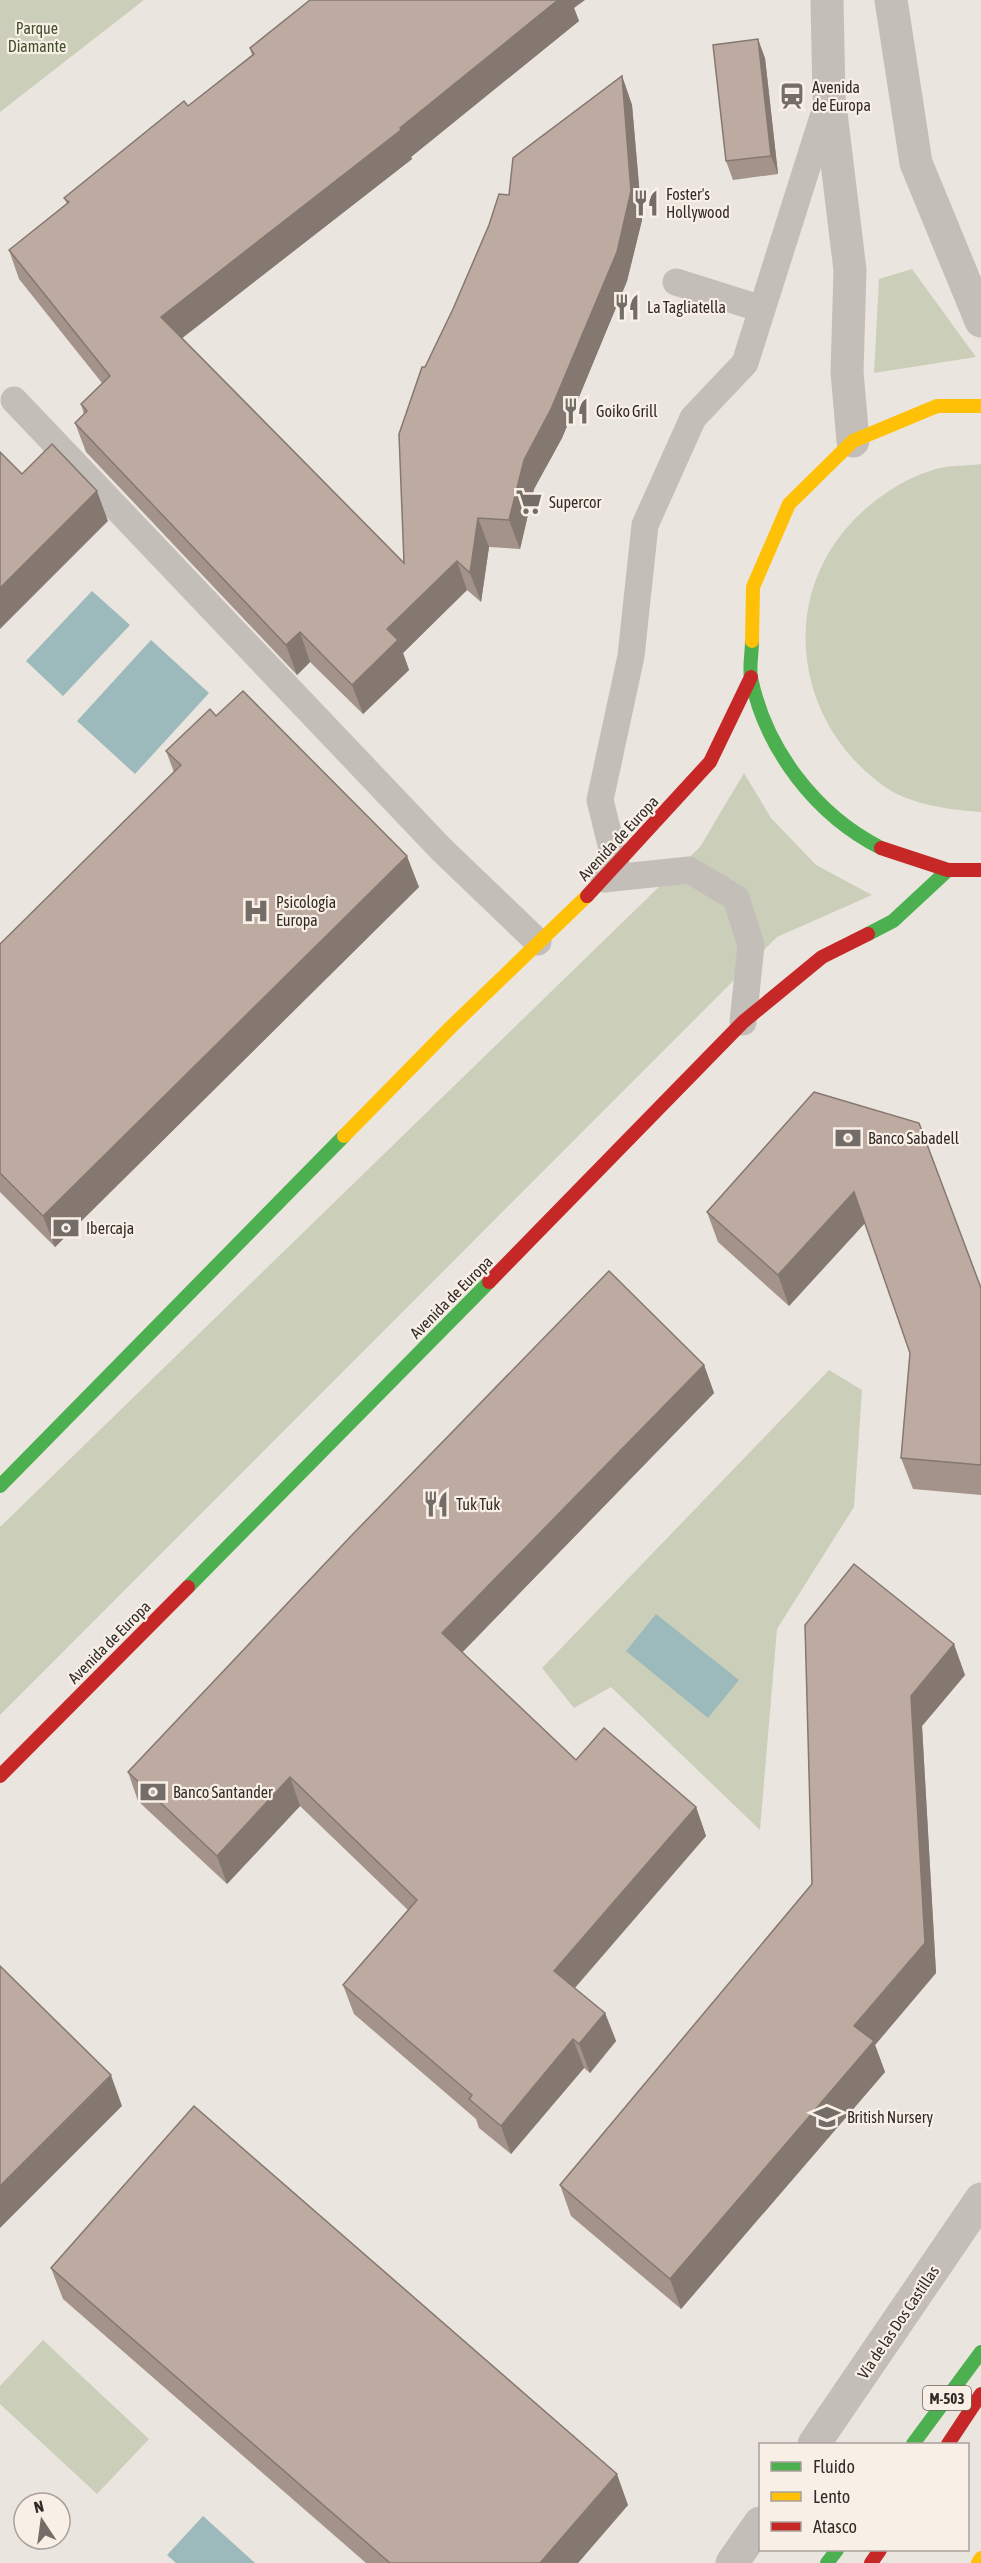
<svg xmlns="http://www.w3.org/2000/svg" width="981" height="2563" viewBox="0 0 981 2563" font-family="'Asap Condensed',sans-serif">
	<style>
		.green { fill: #cbcfba }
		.water { fill: #9cbabb }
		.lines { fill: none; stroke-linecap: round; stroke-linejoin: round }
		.lane { stroke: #c4beb8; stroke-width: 27 }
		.street { stroke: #c4beb8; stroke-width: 33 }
		.fast { stroke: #4caf50; stroke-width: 14 }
		.slow { stroke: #ffc107; stroke-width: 14 }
		.jam { stroke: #c62828; stroke-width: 14 }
		.wall { fill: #a3938a }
		.shaded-wall { fill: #847871 }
		.building { fill: #bdaba1; stroke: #847871; stroke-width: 1.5 }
		.labels { text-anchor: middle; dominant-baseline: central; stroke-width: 4.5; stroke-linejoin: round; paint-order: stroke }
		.shield { fill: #f8f0e6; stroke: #6e6660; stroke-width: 1.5 }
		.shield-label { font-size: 15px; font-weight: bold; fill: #332b27 }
		.park-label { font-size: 16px; fill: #42502c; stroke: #f8f0e6 }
		.poi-label { font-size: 16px; fill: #332b27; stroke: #f8f0e6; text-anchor: start }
		.street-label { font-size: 16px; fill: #332b27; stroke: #f8f0e6 }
	</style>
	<rect width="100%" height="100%" fill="#ebe5df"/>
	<path class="green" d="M 0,0 L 144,0 L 0,112 Z
		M 912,269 L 976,357 L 874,373 L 879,279 Z
		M 981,464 L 981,812 C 951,810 911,805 885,787 C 792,721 776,591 862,512 C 883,493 908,477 936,469 C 950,465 967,466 981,464 Z
		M 744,773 L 771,818 L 816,865 L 872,895 L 777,937 L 0,1715 L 0,1527 L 700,847 Z
		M 829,1370 L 862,1390 L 854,1507 L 777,1629 L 760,1830 L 611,1687 L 574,1708 L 542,1668 Z
		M 43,2340 L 149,2439 L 97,2494 L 0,2404 L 0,2386 Z"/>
	<path class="water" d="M 92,591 L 130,625 L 63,696 L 26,661 Z
		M 151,640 L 209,693 L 135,774 L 77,721 Z
		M 656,1614 L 739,1680 L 708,1718 L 626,1651 Z
		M 203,2516 L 255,2563 L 176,2563 L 167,2555 Z"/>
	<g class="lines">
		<path class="lane" d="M 676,282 L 762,309
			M 14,400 L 441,849 L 538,942
			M 616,865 L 600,800 L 631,656 L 645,525 L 693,418 L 745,363 L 828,101
			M 604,879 L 689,870 L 736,898 L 751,945 L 743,1022"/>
		<path class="street" d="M 827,0 L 829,97 L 850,270 L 847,372 L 853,441
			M 891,0 L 916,163 L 981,321
			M 814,2444 L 981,2199
			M 732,2563 L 760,2523"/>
		<path class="fast" d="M 752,641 C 752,653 749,667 751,678 C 766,750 816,815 881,848
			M 868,934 L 893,921 L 948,870
			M 0,1486 L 344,1136
			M 188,1587 L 489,1282
			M 913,2444 L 981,2352
			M 827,2563 L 837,2550"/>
		<path class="slow" d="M 752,641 L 753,587 L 789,504 L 853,441 L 937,406 L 981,406
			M 344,1136 L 452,1026 L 587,896
			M 978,2563 L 981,2558"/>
		<path class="jam" d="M 881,848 L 948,870 L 981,870
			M 587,896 L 710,762 L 751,677
			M 489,1282 L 743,1022 L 822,957 L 868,934
			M 0,1776 L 188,1587
			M 948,2444 L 981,2394
			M 871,2563 L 880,2550"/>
	</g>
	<path class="wall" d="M 574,8 L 579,21 L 411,157 L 412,159 L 182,338 L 404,563 L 425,367 L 509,195 L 622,76 L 632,105 L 642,220 L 627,281 L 562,438 L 534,489 L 520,549 L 489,547 L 481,602 L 467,590 L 403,653 L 409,670 L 363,714 L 310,662 L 297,675 L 86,452 L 75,423 L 84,414 L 81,404 L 102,383 L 19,279 L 9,250 L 67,204 L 64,198 L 188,106 L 252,55 L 250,48 Z
		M 765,58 L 778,174 L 733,180 L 726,161 Z
		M 216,716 L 419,887 L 55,1247 L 0,1192 L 0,944 L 174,772 L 166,751 Z
		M 814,1092 L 981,1288 L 981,1495 L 913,1489 L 901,1458 L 910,1353 L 865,1223 L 789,1306 L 718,1242 L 707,1212 Z
		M 704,1365 L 714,1393 L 462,1652 L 576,1760 L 696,1807 L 706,1836 L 575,1988 L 605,2013 L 616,2041 L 590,2073 L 584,2068 L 511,2154 L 479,2128 L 476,2119 L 354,2014 L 343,1985 L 408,1910 L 300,1806 L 227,1884 L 138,1801 L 128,1772 Z
		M 805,1625 L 965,1675 L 922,1726 L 936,1973 L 875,2045 L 885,2072 L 681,2309 L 571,2216 L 560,2185 L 812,1884 Z
		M 51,2268 L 628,2505 L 578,2563 L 366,2563 L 63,2299 Z"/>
	<path class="shaded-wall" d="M 558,0 L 585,0 L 574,8 L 579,21 L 411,157 L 412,159 L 172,346 L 161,317 L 400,128 Z
		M 758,39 L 765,58 L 778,174 L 771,156 Z
		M 622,76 L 632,105 L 642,220 L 627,281 L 562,438 L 534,489 L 520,549 L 509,520 L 524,460 Z
		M 97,491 L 108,521 L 0,629 L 0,588 Z
		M 478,518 L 489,547 L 481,602 L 470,573 Z
		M 457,561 L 467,590 L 403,653 L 409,670 L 363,714 L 352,685 L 387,629 Z
		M 300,632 L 310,662 L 297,675 L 286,645 Z
		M 407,856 L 419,887 L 55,1247 L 43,1216 Z
		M 854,1192 L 865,1223 L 789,1306 L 778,1275 Z
		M 704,1365 L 714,1393 L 453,1662 L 442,1633 Z
		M 954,1644 L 965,1675 L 922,1726 L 936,1973 L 875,2045 L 885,2072 L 681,2309 L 670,2279 L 854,2026 L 911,1696 Z
		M 290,1777 L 300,1806 L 227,1884 L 217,1856 Z
		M 696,1807 L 706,1836 L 564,2000 L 554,1971 Z
		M 605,2013 L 616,2041 L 590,2073 L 579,2044 Z
		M 573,2039 L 584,2068 L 511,2154 L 501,2126 Z
		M 111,2075 L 122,2106 L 0,2228 L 0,2186 Z
		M 617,2474 L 628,2505 L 578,2563 L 540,2563 Z"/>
	<path class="building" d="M 310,0 L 558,0 L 400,128 L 401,130 L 161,317 L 404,563 L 399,434 L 422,367 L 425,367 L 453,309 L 489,225 L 499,194 L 509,195 L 513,158 L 622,76 L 631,191 L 617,252 L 551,409 L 524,460 L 509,520 L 478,518 L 470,573 L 457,561 L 387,629 L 398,640 L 352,685 L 300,632 L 286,645 L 75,423 L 87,411 L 81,404 L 110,376 L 9,250 L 69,202 L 64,198 L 184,101 L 188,106 L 254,54 L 250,48 Z
		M 758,39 L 771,156 L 726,161 L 713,45 Z
		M 52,444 L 97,491 L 0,588 L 0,452 L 22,474 Z
		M 243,691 L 407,856 L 43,1216 L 0,1173 L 0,944 L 181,765 L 166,751 L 210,709 L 216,716 Z
		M 814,1092 L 919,1123 L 981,1288 L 981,1465 L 901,1458 L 910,1353 L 854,1192 L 778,1275 L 707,1212 Z
		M 609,1271 L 704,1365 L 442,1633 L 576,1760 L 604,1728 L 696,1807 L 554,1971 L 605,2013 L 579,2044 L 573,2039 L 501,2126 L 469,2099 L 472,2095 L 343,1985 L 417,1900 L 290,1777 L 217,1856 L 128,1772 L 352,1535 Z
		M 854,1564 L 954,1644 L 911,1696 L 925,1943 L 854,2026 L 874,2041 L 670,2279 L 560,2185 L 812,1884 L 805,1625 Z
		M 0,1966 L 111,2075 L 0,2186 Z
		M 194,2106 L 617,2474 L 540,2563 L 390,2563 L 51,2268 Z"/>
	<defs>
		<g id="station-bare" transform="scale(2.07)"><path d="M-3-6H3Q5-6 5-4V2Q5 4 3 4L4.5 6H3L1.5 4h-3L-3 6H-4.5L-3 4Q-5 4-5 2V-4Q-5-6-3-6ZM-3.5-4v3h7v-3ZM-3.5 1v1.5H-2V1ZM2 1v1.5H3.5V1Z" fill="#736c67" stroke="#f8f0e6" stroke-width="2.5" paint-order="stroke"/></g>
		<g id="restaurant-bare" transform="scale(2.07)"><path d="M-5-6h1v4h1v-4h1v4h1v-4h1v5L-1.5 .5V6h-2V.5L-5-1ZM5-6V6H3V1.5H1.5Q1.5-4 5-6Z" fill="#736c67" stroke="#f8f0e6" stroke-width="2.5" paint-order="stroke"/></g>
		<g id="supermarket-bare" transform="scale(2.07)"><path d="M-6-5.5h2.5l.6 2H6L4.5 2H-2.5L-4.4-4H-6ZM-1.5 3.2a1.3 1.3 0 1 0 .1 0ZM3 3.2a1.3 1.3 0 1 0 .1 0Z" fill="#736c67" stroke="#f8f0e6" stroke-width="2.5" paint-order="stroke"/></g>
		<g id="hospital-bare" transform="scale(2.07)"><path d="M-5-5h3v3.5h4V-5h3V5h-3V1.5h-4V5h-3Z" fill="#736c67" stroke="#f8f0e6" stroke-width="2.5" paint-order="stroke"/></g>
		<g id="bank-bare" transform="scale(2.07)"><path d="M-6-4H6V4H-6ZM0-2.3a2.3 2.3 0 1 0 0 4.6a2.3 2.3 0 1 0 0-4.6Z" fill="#736c67" stroke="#f8f0e6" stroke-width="2.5" paint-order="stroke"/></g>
		<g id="school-bare" transform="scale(2.07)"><path d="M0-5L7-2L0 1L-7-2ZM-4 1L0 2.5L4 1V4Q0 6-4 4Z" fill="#736c67" stroke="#f8f0e6" stroke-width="2.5" paint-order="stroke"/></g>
	</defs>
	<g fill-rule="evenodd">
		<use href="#station-bare" x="792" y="96"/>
		<use href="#restaurant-bare" x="646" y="203"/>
		<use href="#restaurant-bare" x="627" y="307"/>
		<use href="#restaurant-bare" x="576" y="411"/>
		<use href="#supermarket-bare" x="529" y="502"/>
		<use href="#hospital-bare" x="256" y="911"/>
		<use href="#bank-bare" x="848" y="1138"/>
		<use href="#bank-bare" x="66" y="1228"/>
		<use href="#restaurant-bare" x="436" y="1504"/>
		<use href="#bank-bare" x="153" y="1792"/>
		<use href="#school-bare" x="827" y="2117"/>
	</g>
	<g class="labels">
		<rect class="shield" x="923" y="2386" width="48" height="24" rx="4.5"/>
		<g class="shield-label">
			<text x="947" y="2398">M-503</text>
		</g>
		<g class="park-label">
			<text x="37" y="28">Parque<tspan x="37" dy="18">Diamante</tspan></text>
		</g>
		<g class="poi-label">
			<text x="812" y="87">Avenida<tspan x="812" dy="18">de Europa</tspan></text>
			<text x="666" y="194">Foster's<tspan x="666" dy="18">Hollywood</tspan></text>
			<text x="647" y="307">La Tagliatella</text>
			<text x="596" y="411">Goiko Grill</text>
			<text x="549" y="502">Supercor</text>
			<text x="276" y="902">Psicología<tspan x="276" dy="18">Europa</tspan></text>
			<text x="868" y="1138">Banco Sabadell</text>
			<text x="86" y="1228">Ibercaja</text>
			<text x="456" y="1504">Tuk Tuk</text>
			<text x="173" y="1792">Banco Santander</text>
			<text x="847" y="2117">British Nursery</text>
		</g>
		<g class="street-label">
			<text transform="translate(618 838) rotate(-47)">Avenida de Europa</text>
			<text transform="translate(451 1297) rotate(-45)">Avenida de Europa</text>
			<text transform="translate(109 1642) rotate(-45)">Avenida de Europa</text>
			<text transform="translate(898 2322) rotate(-56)">Vía de las Dos Castillas</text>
		</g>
	</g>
	<rect x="759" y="2443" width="210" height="108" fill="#f8f0e6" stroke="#a9a19a" stroke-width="1.5"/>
	<rect x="771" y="2462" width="30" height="9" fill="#4caf50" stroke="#a9a19a" stroke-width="1.5"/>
	<text x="813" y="2473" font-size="18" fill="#332b27">Fluido</text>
	<rect x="771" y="2492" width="30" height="9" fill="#ffc107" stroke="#a9a19a" stroke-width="1.5"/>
	<text x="813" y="2503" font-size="18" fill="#332b27">Lento</text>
	<rect x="771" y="2522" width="30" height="9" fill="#c62828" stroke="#a9a19a" stroke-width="1.5"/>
	<text x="813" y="2533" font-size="18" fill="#332b27">Atasco</text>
	<g transform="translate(42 2521) rotate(347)"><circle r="28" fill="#f8f0e6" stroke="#a9a19a" stroke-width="1.5"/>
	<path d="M0-4.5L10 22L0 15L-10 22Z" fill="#736c67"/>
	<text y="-9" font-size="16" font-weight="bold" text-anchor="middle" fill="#332b27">N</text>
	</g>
</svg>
